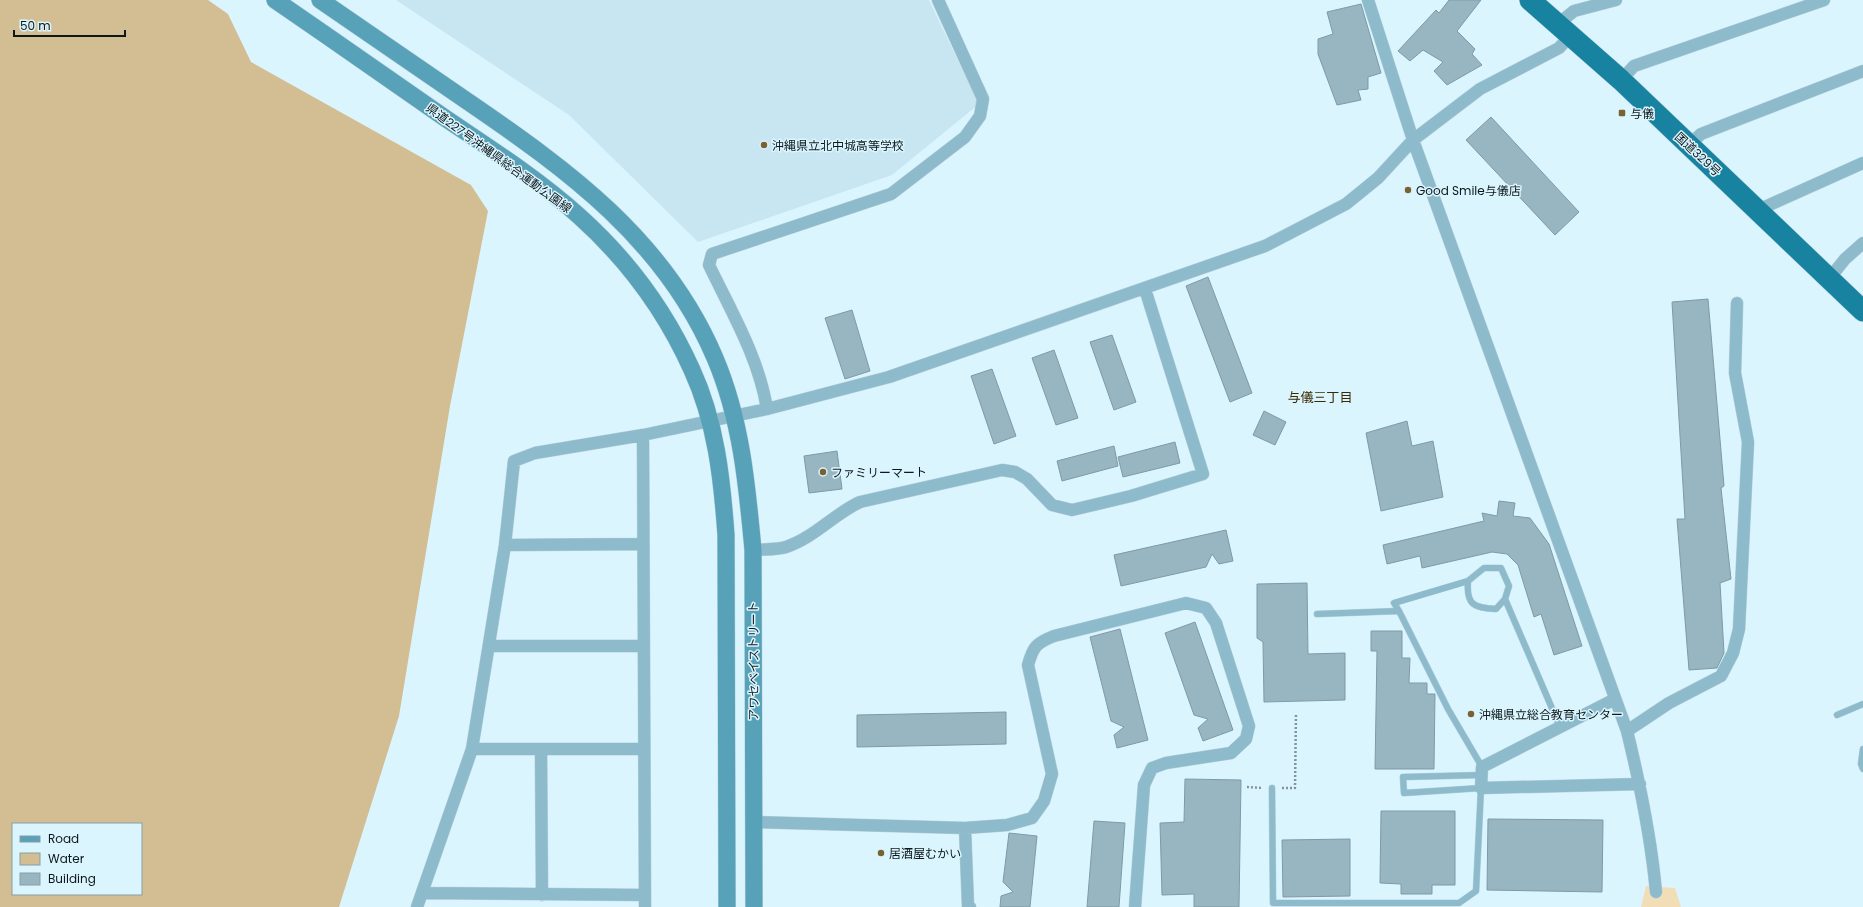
<svg xmlns="http://www.w3.org/2000/svg" width="1863" height="907" viewBox="0 0 1863 907" font-family="Poppins,'Noto Sans JP',sans-serif">
	<style>
		.built { fill: #c7e6f2 }
		.green { fill: #f2deb6 }
		.water { fill: #d3be94; fill-rule: evenodd }
		.building { fill: #98b6c2; stroke: #7d9ba6 }
		.lines { fill: none; stroke-linecap: round; stroke-linejoin: round }
		.service-casing { stroke: #bad2da; stroke-width: 7 }
		.minor-casing { stroke: #bad2da; stroke-width: 13 }
		.secondary-casing { stroke: #bad2da; stroke-width: 18 }
		.trunk-casing { stroke: #bad2da; stroke-width: 22 }
		.path { stroke: #80949a; stroke-width: 2.5; stroke-dasharray: 2 2; stroke-linecap: butt }
		.service { stroke: #8dbbcc; stroke-width: 6 }
		.minor { stroke: #8dbbcc; stroke-width: 12 }
		.secondary { stroke: #57a1b9; stroke-width: 17 }
		.trunk { stroke: #1883a0; stroke-width: 21 }
		.poi-dot { fill: #796232; stroke: #dbf5fe; stroke-width: 1.5 }
		.labels { text-anchor: middle; dominant-baseline: central; stroke-width: 3; stroke-linejoin: round; paint-order: stroke }
		.poi-label { font-size: 12px; fill: #0c181c; stroke: #dbf5fe; text-anchor: start }
		.street-label { font-size: 12px; fill: #0c181c; stroke: #dbf5fe }
		.neighbourhood-label { font-size: 13px; fill: #3b2a01; stroke: #dbf5fe }
	</style>
	<rect width="100%" height="100%" fill="#dbf5fe"/>
	<path class="built" d="M 396,0 L 929,0 L 979,104 L 892,175 L 698,242 L 569,115 Z"/>
	<path class="green" d="M 1646,886 L 1675,888 L 1681,907 L 1641,907 Z"/>
	<path class="water" d="M 0,0 L 208,0 L 228,14 L 251,62 L 471,185 L 488,211 L 450,406 L 399,716 L 339,907 L 0,907 ZM 13,824 L 141,824 L 141,894 L 13,894 Z"/>
	<path class="building" d="M 1449,0 L 1481,0 L 1457,31 L 1475,49 L 1472,54 L 1482,65 L 1447,85 L 1434,71 L 1443,62 L 1423,50 L 1410,61 L 1398,51 L 1436,10 L 1439,13 Z
		M 1361,4 L 1381,73 L 1368,77 L 1368,89 L 1358,90 L 1361,100 L 1337,105 L 1318,54 L 1318,39 L 1333,34 L 1327,12 Z
		M 1491,117 L 1579,212 L 1555,235 L 1466,140 Z
		M 1208,277 L 1252,393 L 1230,402 L 1186,286 Z
		M 1708,299 L 1724,486 L 1721,488 L 1731,579 L 1720,583 L 1724,653 L 1717,668 L 1689,670 L 1677,519 L 1685,519 L 1672,302 Z
		M 852,310 L 870,371 L 845,379 L 825,318 Z
		M 1112,335 L 1136,402 L 1114,410 L 1090,342 Z
		M 1054,350 L 1078,418 L 1056,425 L 1032,358 Z
		M 992,369 L 1016,436 L 994,444 L 971,376 Z
		M 1264,411 L 1286,422 L 1275,445 L 1253,435 Z
		M 1407,421 L 1412,446 L 1433,441 L 1443,497 L 1381,511 L 1366,433 Z
		M 1175,442 L 1180,463 L 1123,477 L 1118,457 Z
		M 1114,446 L 1118,466 L 1062,481 L 1057,461 Z
		M 837,451 L 842,489 L 809,493 L 804,456 Z
		M 1499,501 L 1515,503 L 1513,516 L 1530,518 L 1549,544 L 1582,646 L 1554,655 L 1541,614 L 1534,617 L 1518,565 L 1507,554 L 1492,552 L 1422,568 L 1420,556 L 1387,564 L 1383,545 L 1484,521 L 1482,513 L 1497,516 Z
		M 1226,530 L 1233,561 L 1219,564 L 1212,554 L 1206,567 L 1121,586 L 1114,555 Z
		M 1307,583 L 1308,654 L 1345,653 L 1345,700 L 1264,702 L 1263,642 L 1257,638 L 1257,584 Z
		M 1195,622 L 1233,730 L 1203,741 L 1198,728 L 1208,719 L 1194,715 L 1165,633 Z
		M 1120,629 L 1148,740 L 1117,748 L 1114,735 L 1124,727 L 1111,721 L 1090,637 Z
		M 1371,631 L 1402,631 L 1402,658 L 1410,658 L 1409,683 L 1427,683 L 1427,694 L 1435,694 L 1434,769 L 1375,769 L 1377,651 L 1371,651 Z
		M 1006,712 L 1006,744 L 857,747 L 857,715 Z
		M 1185,779 L 1241,780 L 1239,907 L 1194,907 L 1194,894 L 1162,895 L 1160,823 L 1184,822 Z
		M 1381,811 L 1455,811 L 1455,885 L 1432,885 L 1432,894 L 1401,894 L 1401,884 L 1380,883 Z
		M 1488,819 L 1603,820 L 1602,892 L 1487,890 Z
		M 1094,821 L 1125,823 L 1119,907 L 1087,907 Z
		M 1009,833 L 1037,836 L 1030,907 L 1000,907 L 1001,896 L 1013,892 L 1003,882 Z
		M 1350,839 L 1350,896 L 1283,897 L 1282,840 Z"/>
	<g class="lines">
		<g class="service-casing">
			<path id="service" d="M 1505,599 L 1560,727
				M 1399,611 L 1394,603 L 1468,581 L 1484,568 L 1501,568 L 1509,586 L 1505,599 L 1496,609 C 1474,608 1466,605 1468,581
				M 1317,614 L 1399,611 L 1448,709 L 1482,767
				M 1837,715 L 1863,704
				M 1863,749 L 1861,764 L 1863,769
				M 1272,788 L 1273,903 L 1459,903 L 1476,891 L 1481,788 L 1404,793 L 1403,777 L 1482,775"/>
		</g>
		<g class="minor-casing">
			<path id="minor" d="M 1368,0 L 1413,140 L 1627,731 C 1640,784 1651,837 1656,892
				M 1558,24 L 1574,11 L 1616,0
				M 1621,80 L 1634,66 L 1824,0
				M 1689,145 L 1701,134 L 1863,71
				M 1758,210 L 1863,163
				M 1829,279 L 1845,259 L 1863,243
				M 767,409 C 759,358 731,311 709,265 L 712,254 L 891,194 L 965,137 L 980,116 L 983,99 L 938,0
				M 643,435 L 645,907
				M 505,545 L 643,544
				M 753,550 C 763,549 777,550 786,547 C 815,537 834,514 860,502 L 1002,470 L 1015,472 L 1027,479 L 1052,505 L 1072,510 L 1131,496 L 1203,474 L 1145,289
				M 489,646 L 643,646
				M 1615,699 L 1482,767 L 1481,788 L 1640,784
				M 1627,731 L 1669,703 L 1721,676 L 1733,653 L 1739,629 L 1748,442 L 1735,373 L 1737,303
				M 472,749 L 644,749
				M 541,749 L 542,895
				M 754,822 L 965,828 L 1007,825 L 1032,818 L 1044,801 L 1052,774 L 1028,665 C 1033,647 1036,643 1054,636 L 1186,603 L 1206,608 L 1216,623 L 1249,726 L 1246,739 L 1231,753 L 1166,763 L 1152,768 L 1144,785 L 1135,907
				M 965,828 L 968,906 L 970,907
				M 423,893 L 645,895
				M 417,907 L 472,749 L 505,545 L 514,461 L 535,453 L 643,435 L 767,409 L 889,377 L 1265,246 L 1346,204 L 1378,178 L 1413,140 L 1480,89 L 1559,48 L 1571,35"/>
		</g>
		<g class="secondary-casing">
			<path id="secondary" d="M 275,0 C 332,39 389,79 445,118 C 491,149 538,179 579,216 C 627,259 666,312 692,370 C 716,422 722,479 726,535 L 727,907
				M 320,0 C 369,34 418,67 467,101 C 568,170 665,240 715,358 C 741,419 747,484 753,550 L 754,907"/>
		</g>
		<g class="trunk-casing">
			<path id="trunk" d="M 1530,0 L 1621,80 L 1863,311"/>
		</g>
		<path class="path" d="M 1247,787 L 1263,788
			M 1282,788 L 1295,788 L 1296,713"/>
		<use href="#service" class="service"/>
		<use href="#minor" class="minor"/>
		<use href="#secondary" class="secondary"/>
		<use href="#trunk" class="trunk"/>
	</g>
	<g class="poi-dot">
		<rect x="1618" y="109" width="8" height="8" rx="2"/>
		<circle cx="764" cy="145" r="4"/>
		<circle cx="1408" cy="190" r="4"/>
		<circle cx="823" cy="472" r="4"/>
		<circle cx="1471" cy="714" r="4"/>
		<circle cx="881" cy="853" r="4"/>
	</g>
	<g class="labels">
		<g class="poi-label">
			<text x="1630" y="113">与儀</text>
			<text x="772" y="145">沖縄県立北中城高等学校</text>
			<text x="1416" y="190">Good Smile与儀店</text>
			<text x="831" y="472">ファミリーマート</text>
			<text x="1479" y="714">沖縄県立総合教育センター</text>
			<text x="889" y="853">居酒屋むかい</text>
		</g>
		<g class="street-label">
			<text transform="translate(1698 154) rotate(43)">国道329号</text>
			<text transform="translate(499 158) rotate(36)">県道227号沖縄県総合運動公園線</text>
			<text transform="translate(753 661) rotate(-90)">アワセベイストリート</text>
		</g>
		<g class="neighbourhood-label">
			<text x="1320" y="397">与儀三丁目</text>
		</g>
	</g>
	<rect x="12" y="823" width="130" height="72" fill="#dbf5fe" stroke="#889da4"/>
	<rect x="20" y="836" width="20" height="6" fill="#57a1b9" stroke="#889da4"/>
	<text x="48" y="843" font-size="12" fill="#0c181c">Road</text>
	<rect x="20" y="853" width="20" height="12" fill="#d3be94" stroke="#889da4"/>
	<text x="48" y="863" font-size="12" fill="#0c181c">Water</text>
	<rect x="20" y="873" width="20" height="12" fill="#98b6c2" stroke="#889da4"/>
	<text x="48" y="883" font-size="12" fill="#0c181c">Building</text>
	<path d="M14 30v6h111v-6" fill="none" stroke="#0c181c" stroke-width="2"/>
	<text x="20" y="30" font-size="12" fill="#0c181c" stroke="#dbf5fe" stroke-width="3" paint-order="stroke">50 m</text>
</svg>
